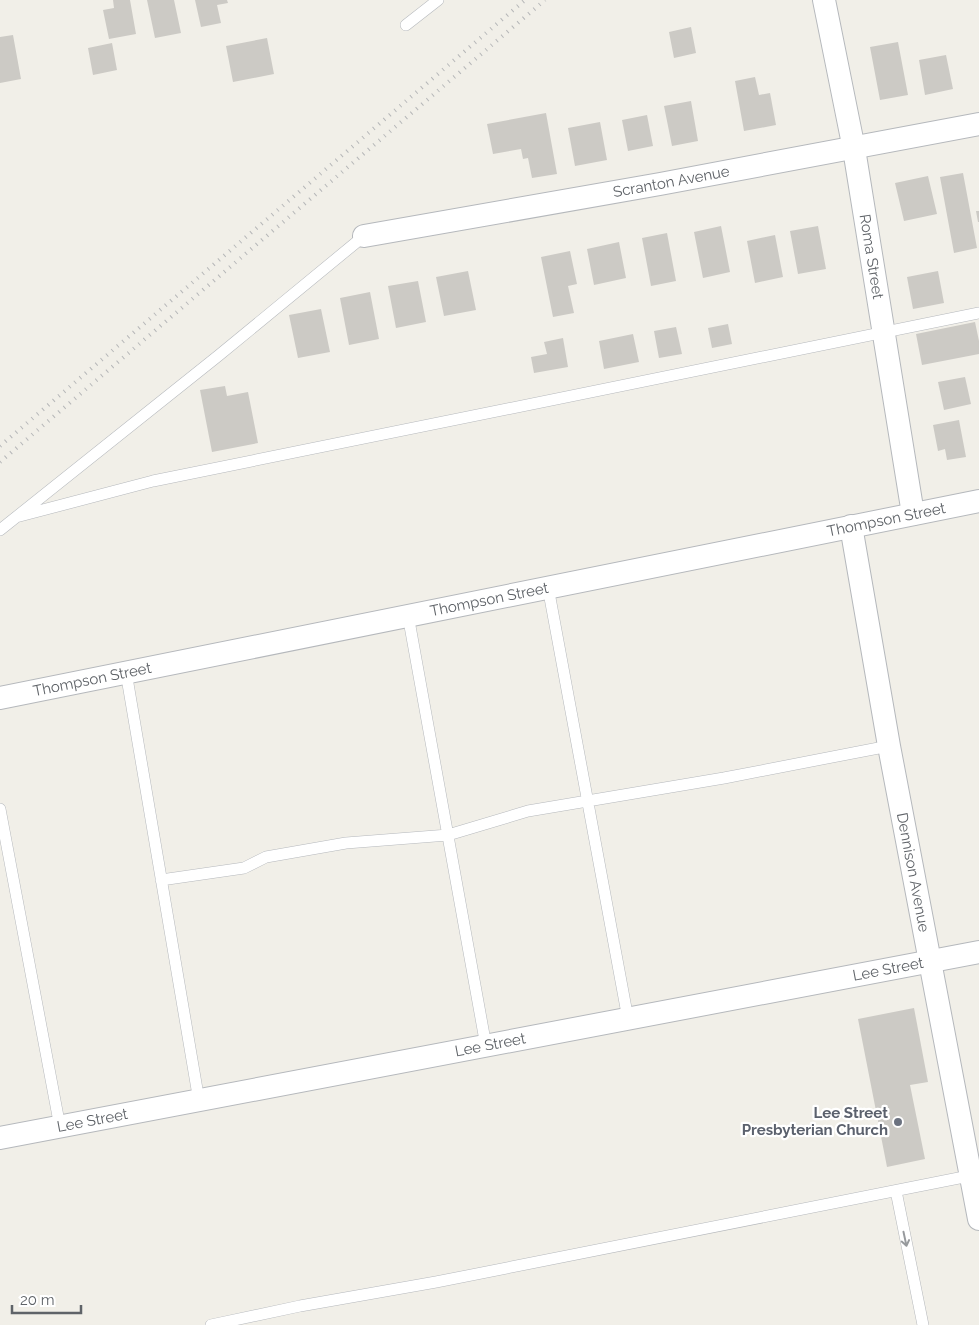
<svg xmlns="http://www.w3.org/2000/svg" width="979" height="1325" viewBox="0 0 979 1325" font-family="Raleway,sans-serif">
	<style>
		.building { fill: #cccac5 }
		.lines { fill: none; stroke-linecap: round; stroke-linejoin: round }
		.service-casing { stroke: #b5b8bc; stroke-width: 12 }
		.minor-casing { stroke: #b5b8bc; stroke-width: 24 }
		.service { stroke: #fff; stroke-width: 11 }
		.minor { stroke: #fff; stroke-width: 22 }
		.rail { stroke: #b6b7b8; stroke-width: 4; stroke-dasharray: 1 6; stroke-linecap: butt }
		.oneway { stroke: #979a9d }
		.worship-dot { fill: #6b7280; stroke: #fff; stroke-width: 2 }
		.labels { text-anchor: middle; dominant-baseline: central; stroke-width: 4.5; stroke-linejoin: round; paint-order: stroke }
		.street-label { font-size: 15px; fill: #5f6368; stroke: #fff }
		.worship-label { font-size: 15px; font-weight: bold; fill: #5b616d; stroke: #fff; text-anchor: end }
	</style>
	<rect width="100%" height="100%" fill="#f1efe8"/>
	<path class="building" d="M 113,0 L 130,0 L 136,34 L 109,39 L 103,10 L 114,8 Z
		M 147,0 L 174,0 L 181,33 L 155,38 Z
		M 195,0 L 227,0 L 228,3 L 217,5 L 221,23 L 201,27 Z
		M 691,27 L 696,53 L 674,58 L 669,32 Z
		M 13,35 L 21,79 L 0,83 L 0,37 Z
		M 267,38 L 274,74 L 233,82 L 226,46 Z
		M 898,42 L 908,95 L 880,100 L 870,47 Z
		M 112,43 L 117,70 L 93,75 L 88,48 Z
		M 946,55 L 953,89 L 925,95 L 919,60 Z
		M 755,77 L 759,95 L 770,93 L 776,125 L 744,131 L 735,81 Z
		M 691,101 L 698,141 L 672,146 L 664,106 Z
		M 546,113 L 557,174 L 532,178 L 528,158 L 523,159 L 521,149 L 493,154 L 487,124 Z
		M 647,115 L 653,146 L 628,151 L 622,120 Z
		M 600,122 L 607,160 L 575,166 L 568,128 Z
		M 963,173 L 977,248 L 954,253 L 940,177 Z
		M 928,176 L 937,214 L 904,221 L 895,183 Z
		M 976,211 L 979,211 L 979,222 L 978,222 Z
		M 721,226 L 730,272 L 703,278 L 694,232 Z
		M 818,226 L 826,269 L 798,274 L 790,231 Z
		M 667,233 L 676,281 L 651,286 L 642,238 Z
		M 775,235 L 783,277 L 755,283 L 747,241 Z
		M 619,242 L 626,278 L 594,285 L 587,249 Z
		M 570,251 L 577,284 L 568,286 L 574,313 L 553,317 L 541,257 Z
		M 468,271 L 476,310 L 444,316 L 436,277 Z
		M 938,271 L 944,303 L 913,309 L 907,277 Z
		M 418,281 L 426,322 L 396,328 L 388,286 Z
		M 370,292 L 379,339 L 349,345 L 340,298 Z
		M 321,309 L 330,352 L 298,358 L 289,315 Z
		M 975,322 L 979,341 L 979,354 L 922,365 L 916,334 Z
		M 728,324 L 732,344 L 712,348 L 708,328 Z
		M 676,327 L 682,354 L 659,358 L 654,331 Z
		M 633,334 L 639,362 L 604,369 L 599,341 Z
		M 563,338 L 568,367 L 534,373 L 531,357 L 547,354 L 544,342 Z
		M 965,377 L 971,404 L 944,410 L 938,382 Z
		M 225,386 L 227,396 L 248,392 L 258,443 L 212,452 L 200,390 Z
		M 959,420 L 966,457 L 947,460 L 945,449 L 938,451 L 933,425 Z
		M 914,1008 L 928,1082 L 910,1085 L 925,1159 L 887,1167 L 858,1019 Z"/>
	<g class="lines">
		<g class="service-casing">
			<path id="service" d="M 406,25 L 438,0
				M 16,517 L 153,481 L 979,313
				M 0,530 L 218,356 L 364,236
				M 548,587 L 628,1019
				M 408,615 L 486,1046
				M 126,672 L 199,1101
				M 0,809 L 60,1127
				M 161,880 L 244,868 L 266,857 L 346,843 L 448,835 L 528,811 L 724,778 L 889,746
				M 896,1191 L 923,1325
				M 211,1325 L 300,1306 L 436,1282 L 974,1175"/>
		</g>
		<g class="minor-casing">
			<g id="minor">
				<path id="s1" d="M 824,0 L 854,149 L 913,514"/>
				<path id="s2" d="M 364,236 L 660,184 L 979,124"/>
				<path id="s3" d="M 851,526 L 889,746 L 979,1219"/>
				<path id="s4" d="M 0,698 L 979,501"/>
				<path id="s5" d="M 0,1138 L 979,952"/>
			</g>
		</g>
		<use href="#service" class="service"/>
		<use href="#minor" class="minor"/>
		<path class="rail" d="M 0,446 L 525,0
			M 0,462 L 545,0"/>
	</g>
	<defs><path id="oneway-shaft" d="M-6 0H5M1.5-3L5.5 0L1.5 3" fill="none" stroke-width="1.6" stroke-linecap="round" stroke-linejoin="round" transform="scale(1.25)"/></defs>
	<use class="oneway" href="#oneway-shaft" transform="translate(905 1239) rotate(78)"/>
	<circle class="worship-dot" cx="898" cy="1122" r="5"/>
	<g class="labels">
		<g class="street-label">
			<text stroke="none"><textPath href="#s2" startOffset="312">Scranton Avenue</textPath></text>
			<text stroke="none"><textPath href="#s1" startOffset="261">Roma Street</textPath></text>
			<text stroke="none"><textPath href="#s4" startOffset="904">Thompson Street</textPath></text>
			<text stroke="none"><textPath href="#s4" startOffset="499">Thompson Street</textPath></text>
			<text stroke="none"><textPath href="#s4" startOffset="94">Thompson Street</textPath></text>
			<text stroke="none"><textPath href="#s3" startOffset="352">Dennison Avenue</textPath></text>
			<text stroke="none"><textPath href="#s5" startOffset="904">Lee Street</textPath></text>
			<text stroke="none"><textPath href="#s5" startOffset="499">Lee Street</textPath></text>
			<text stroke="none"><textPath href="#s5" startOffset="94">Lee Street</textPath></text>
		</g>
		<g class="worship-label">
			<text x="888" y="1113">Lee Street<tspan x="888" dy="17">Presbyterian Church</tspan></text>
		</g>
	</g>
	<path d="M12 1305v8h69v-8" fill="none" stroke="#5f6368" stroke-width="2.5"/>
	<text x="20" y="1305" font-size="15" fill="#5f6368" stroke="#ffffff" stroke-width="4" paint-order="stroke">20 m</text>
</svg>
